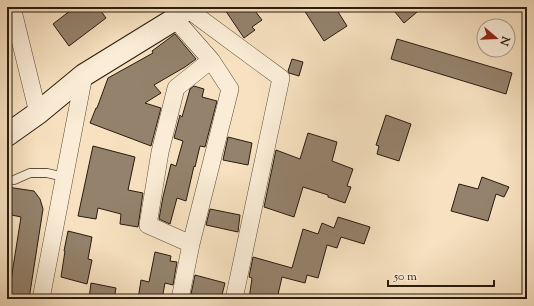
<svg xmlns="http://www.w3.org/2000/svg" width="534" height="306" viewBox="0 0 534 306" font-family="'Sorts Mill Goudy',serif">
	<style>
		.building { fill: #94826c; stroke: #291c10 }
		.lines { fill: none; stroke-linecap: round; stroke-linejoin: round }
		.service-casing { stroke: #5c4d3c; stroke-width: 10 }
		.minor-casing { stroke: #5c4d3c; stroke-width: 18 }
		.secondary-casing { stroke: #291c10; stroke-width: 24 }
		.service { stroke: #faecd6; stroke-width: 8 }
		.minor { stroke: #faecd6; stroke-width: 17 }
		.secondary { stroke: #faecd6; stroke-width: 22 }
	</style>
	<rect width="100%" height="100%" fill="#f7e1c0"/>
	<filter id="stains"><feTurbulence type="fractalNoise" baseFrequency=".005" numOctaves="4"/><feColorMatrix values="0 0 0 0 .2 0 0 0 0 .09 0 0 0 0 .02 0 0 0 .5 -.17"/></filter>
	<radialGradient id="worn" r=".72"><stop offset=".6" stop-color="#630" stop-opacity="0"/><stop offset="1" stop-color="#630" stop-opacity=".3"/></radialGradient>
	<path class="building" d="M 75,7 L 98,7 L 106,18 L 69,46 L 53,24 Z
		M 223,7 L 252,7 L 262,20 L 252,27 L 255,30 L 244,38 Z
		M 302,7 L 335,7 L 347,26 L 324,41 Z
		M 401,7 L 423,7 L 404,23 L 395,12 Z
		M 175,34 L 196,59 L 185,67 L 154,85 L 161,93 L 145,103 L 161,108 L 151,146 L 90,123 L 96,108 L 97,108 L 108,78 L 153,53 L 152,51 Z
		M 397,39 L 512,73 L 506,94 L 391,59 Z
		M 292,59 L 303,62 L 299,76 L 289,73 L 288,71 Z
		M 194,86 L 204,89 L 202,97 L 217,101 L 205,147 L 200,146 L 195,167 L 194,166 L 186,201 L 177,198 L 170,224 L 159,219 L 163,197 L 171,164 L 176,166 L 183,141 L 174,138 L 180,115 L 182,117 L 190,89 Z
		M 386,115 L 411,124 L 399,161 L 377,154 L 379,146 L 376,145 Z
		M 308,133 L 337,142 L 332,161 L 353,169 L 347,186 L 351,187 L 345,203 L 328,197 L 328,195 L 303,187 L 294,217 L 264,207 L 276,150 L 300,159 Z
		M 228,137 L 252,143 L 248,165 L 223,160 Z
		M 93,146 L 135,157 L 128,190 L 143,193 L 138,227 L 120,224 L 121,214 L 98,208 L 96,219 L 78,216 Z
		M 482,177 L 509,187 L 504,197 L 496,194 L 488,221 L 451,211 L 459,184 L 478,189 Z
		M 7,187 L 34,191 L 40,199 L 43,209 L 29,299 L 8,299 L 21,217 L 7,214 Z
		M 210,209 L 240,215 L 238,232 L 206,225 Z
		M 338,217 L 370,227 L 364,244 L 341,237 L 337,248 L 327,245 L 318,278 L 307,275 L 305,283 L 282,277 L 277,299 L 249,299 L 252,278 L 249,277 L 253,257 L 292,268 L 303,229 L 318,234 L 322,223 L 334,228 Z
		M 68,231 L 92,237 L 88,259 L 92,260 L 87,284 L 61,277 L 65,251 L 64,251 Z
		M 155,252 L 171,256 L 170,261 L 177,262 L 173,285 L 165,283 L 162,299 L 138,299 L 141,280 L 149,282 Z
		M 195,275 L 225,283 L 221,299 L 190,299 Z
		M 91,283 L 116,288 L 114,299 L 89,299 Z"/>
	<g class="lines">
		<g class="service-casing">
			<path id="service" d="M 14,180 L 30,173 L 47,173 L 64,177"/>
		</g>
		<g class="minor-casing">
			<path id="minor" d="M 12,7 L 38,113
				M 186,8 L 281,78 L 234,299
				M 175,19 L 211,60 L 230,89 L 191,244 L 180,299
				M 191,244 L 148,225 L 160,152 L 176,88 L 211,60
				M 41,299 L 84,75"/>
		</g>
		<g class="secondary-casing">
			<path id="secondary" d="M 7,135 L 38,113 L 84,75 L 175,19 L 188,7"/>
		</g>
		<use href="#service" class="service"/>
		<use href="#minor" class="minor"/>
		<use href="#secondary" class="secondary"/>
	</g>
	<rect width="534" height="306" fill="none" stroke="#f7e1c0" stroke-width="24"/>
	<rect x="8" y="8" width="518" height="290" fill="none" stroke="#291c10" stroke-width="2"/>
	<rect x="12" y="12" width="510" height="282" fill="none" stroke="#291c10"/>
	<g transform="translate(496 38) rotate(109)"><circle r="19" fill="#faecd6" stroke="#a69987"/>
	<path d="M0-3L7 15L0 10L-7 15Z" fill="#8f2418"/>
	<text y="-6" font-size="11" font-weight="bold" text-anchor="middle" fill="#291c10">N</text>
	</g>
	<path d="M388 280v6h106v-6" fill="none" stroke="#291c10" stroke-width="2"/>
	<text x="394" y="280" font-size="12" fill="#291c10" stroke="#faecd6" stroke-width="3" paint-order="stroke">50 m</text>
	<rect width="100%" height="100%" filter="url(#stains)"/>
	<rect width="100%" height="100%" fill="url(#worn)"/>
</svg>
